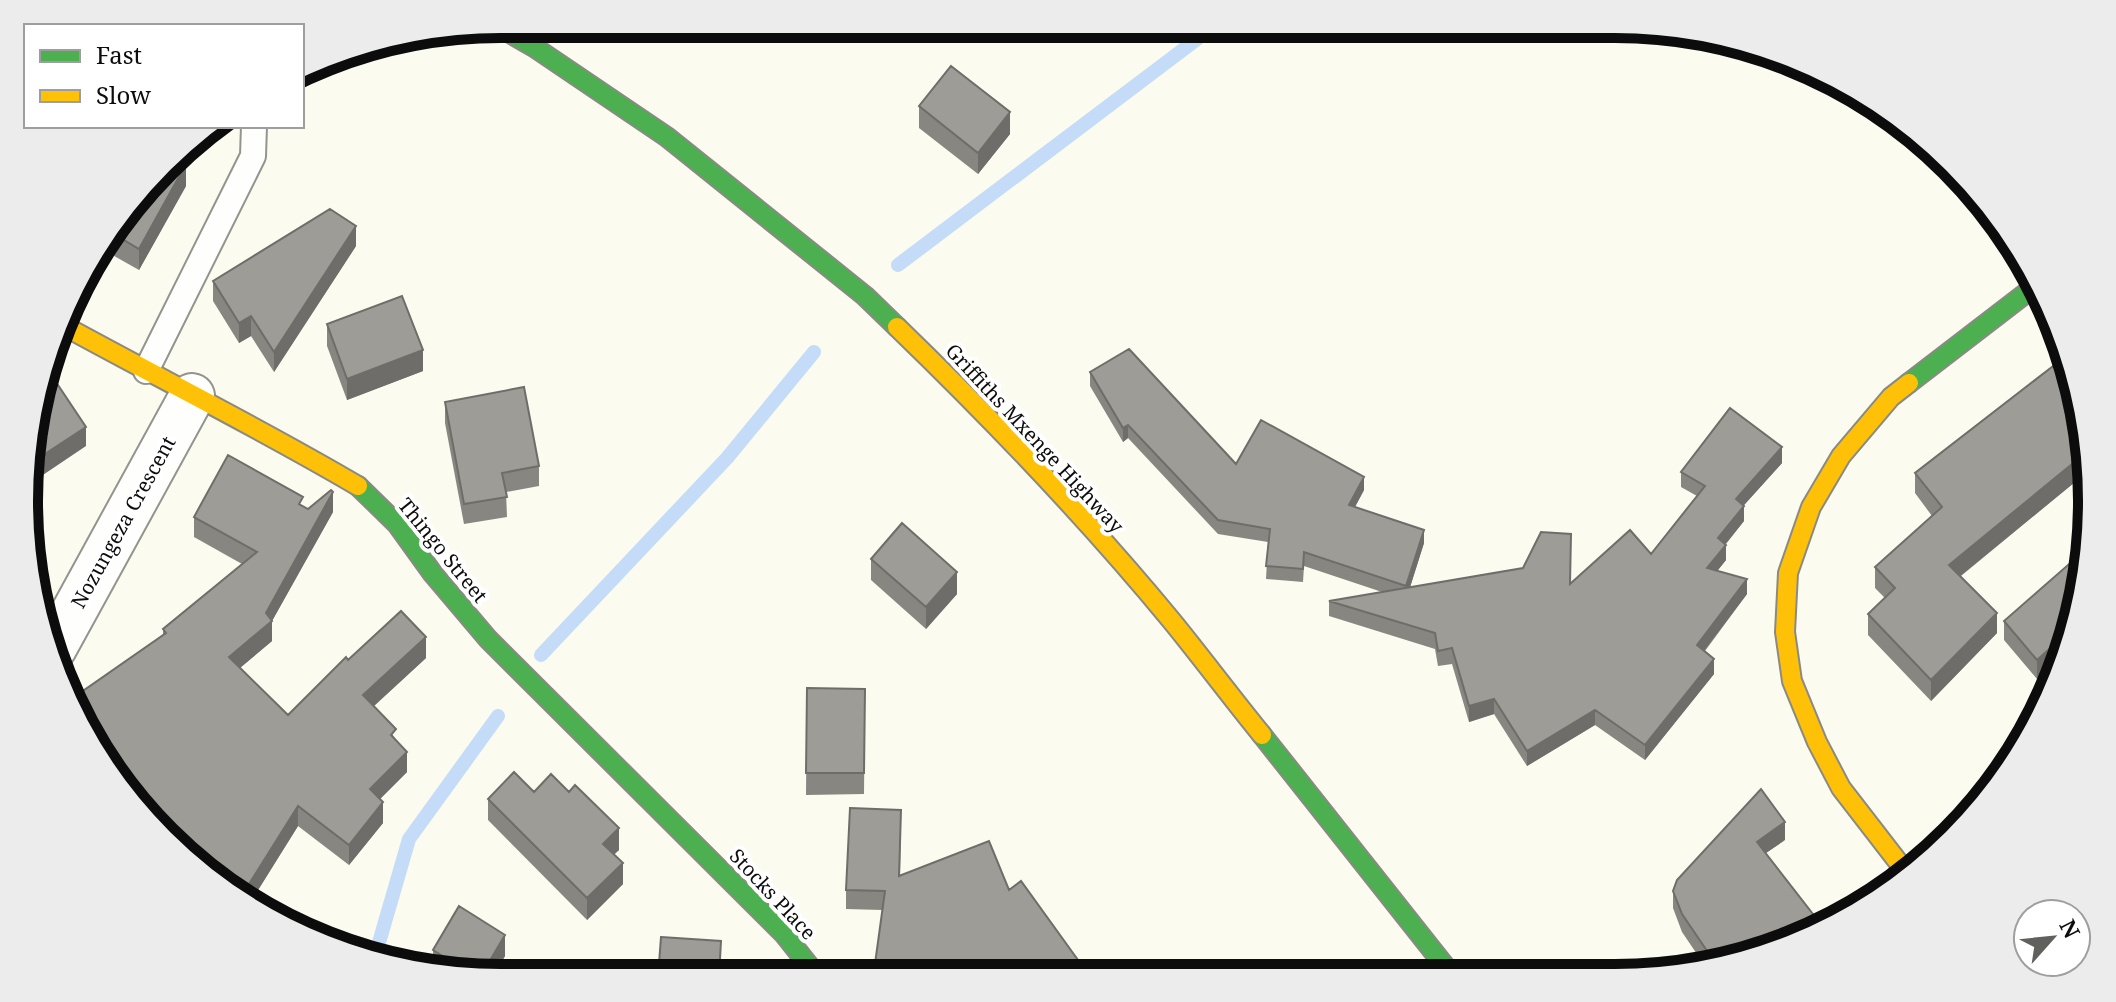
<svg xmlns="http://www.w3.org/2000/svg" width="2116" height="1002" viewBox="0 0 2116 1002" font-family="'Noto Serif',serif">
	<style>
		.lines { fill: none; stroke-linecap: round; stroke-linejoin: round }
		.stream { stroke: #c4dcf7; stroke-width: 14 }
		.lane-casing { stroke: #94948f; stroke-width: 28 }
		.street-casing { stroke: #94948f; stroke-width: 48 }
		.fast-casing { stroke: #8a8a85; stroke-width: 22 }
		.slow-casing { stroke: #8a8a85; stroke-width: 22 }
		.lane { stroke: #fefefd; stroke-width: 24 }
		.street { stroke: #fefefd; stroke-width: 44 }
		.fast { stroke: #4caf50; stroke-width: 18 }
		.slow { stroke: #ffc107; stroke-width: 18 }
		.wall { fill: #888681 }
		.shaded-wall { fill: #6f6d69 }
		.building { fill: #9e9c96; stroke: #6f6d69; stroke-width: 2 }
		.labels { text-anchor: middle; dominant-baseline: central; stroke-width: 8; stroke-linejoin: round; paint-order: stroke }
		.street-label { font-size: 20px; fill: #0c0c0c; stroke: #fff }
		.rim { fill: none; stroke: #0c0c0c; stroke-width: 10 }
	</style>
	<rect width="100%" height="100%" fill="#fbfbf0"/>
	<g class="lines">
		<path class="stream" d="M 898,265 L 1217,24
			M 541,655 L 727,458 L 814,352
			M 376,953 L 409,839 L 498,716"/>
		<g class="lane-casing">
			<path id="lane" d="M 146,371 L 253,156 L 254,126"/>
		</g>
		<g class="street-casing">
			<path id="street" d="M 54,648 L 192,396"/>
		</g>
		<g class="fast-casing">
			<path id="fast" d="M 496,25 L 534,47 L 667,137 L 865,296 L 897,327
				M 1909,383 L 2034,287
				M 358,486 L 397,524 L 433,574 L 488,639 L 784,934 L 818,977
				M 1262,735 L 1452,975"/>
		</g>
		<g class="slow-casing">
			<path id="slow" d="M 66,327 C 163,380 263,430 358,486
				M 897,327 C 993,420 1086,517 1171,620 C 1202,658 1231,697 1262,735
				M 1909,383 L 1891,397 L 1841,456 L 1811,507 L 1788,573 L 1785,632 L 1792,681 L 1817,742 L 1841,788 L 1909,876"/>
		</g>
		<use href="#lane" class="lane"/>
		<use href="#street" class="street"/>
		<use href="#fast" class="fast"/>
		<use href="#slow" class="slow"/>
	</g>
	<path class="wall" d="M 919,106 L 1010,134 L 978,174 L 919,128 Z
		M 1928,147 L 1953,164 L 1975,198 L 1967,204 L 1928,152 Z
		M 177,159 L 186,186 L 139,270 L 100,248 L 104,236 Z
		M 356,246 L 274,372 L 251,336 L 239,343 L 213,301 L 213,281 Z
		M 327,324 L 423,371 L 347,400 L 327,346 Z
		M 1090,372 L 1236,464 L 1364,490 L 1355,507 L 1424,543 L 1410,587 L 1570,584 L 1651,554 L 1697,496 L 1681,487 L 1681,472 L 1782,463 L 1744,505 L 1744,521 L 1726,544 L 1726,560 L 1717,571 L 1747,594 L 1705,651 L 1714,674 L 1645,760 L 1595,725 L 1527,766 L 1494,714 L 1469,722 L 1452,664 L 1438,666 L 1435,649 L 1329,616 L 1329,601 L 1382,592 L 1304,566 L 1303,582 L 1266,579 L 1268,542 L 1218,534 L 1128,438 L 1123,442 L 1090,386 Z
		M 2067,374 L 2086,473 L 1961,576 L 1997,633 L 1931,701 L 1868,635 L 1868,614 L 1885,598 L 1875,588 L 1875,567 L 1932,516 L 1915,493 L 1915,473 Z
		M 445,402 L 539,466 L 539,486 L 506,492 L 507,517 L 464,524 L 445,423 Z
		M 303,506 L 308,509 L 333,512 L 272,621 L 272,641 L 240,668 L 288,715 L 348,660 L 426,658 L 374,706 L 396,740 L 407,772 L 380,799 L 383,823 L 349,865 L 298,826 L 253,898 L 164,839 L 73,712 L 70,700 L 163,635 L 163,629 L 242,564 L 194,537 L 194,517 Z
		M 871,559 L 957,594 L 926,629 L 871,580 Z
		M 2080,562 L 2061,659 L 2037,679 L 2004,640 L 2004,621 Z
		M 807,688 L 865,689 L 864,794 L 806,795 Z
		M 488,799 L 619,850 L 614,854 L 623,884 L 587,920 L 488,820 Z
		M 901,829 L 900,876 L 1009,890 L 1083,976 L 874,977 L 882,910 L 846,909 L 846,890 Z
		M 1785,840 L 1766,853 L 1797,942 L 1705,966 L 1682,932 L 1673,908 L 1673,891 Z
		M 433,950 L 505,956 L 493,976 L 433,964 Z"/>
	<path class="shaded-wall" d="M 1010,112 L 1010,134 L 978,174 L 978,153 Z
		M 186,164 L 186,186 L 139,270 L 139,249 Z
		M 1967,186 L 1975,198 L 1967,204 Z
		M 356,226 L 356,246 L 274,372 L 274,352 Z
		M 251,316 L 251,336 L 239,343 L 239,323 Z
		M 423,350 L 423,371 L 347,400 L 347,379 Z
		M 1128,425 L 1128,438 L 1123,442 L 1123,428 Z
		M 86,427 L 86,446 L 31,483 L 31,463 Z
		M 1782,447 L 1782,463 L 1736,514 L 1736,499 Z
		M 2083,455 L 2086,473 L 1949,585 L 1949,565 Z
		M 1364,477 L 1364,490 L 1349,518 L 1349,505 Z
		M 333,492 L 333,512 L 272,621 L 272,641 L 229,677 L 229,657 L 266,613 Z
		M 1744,506 L 1744,521 L 1718,553 L 1718,538 Z
		M 1424,530 L 1424,543 L 1406,600 L 1406,586 Z
		M 1726,545 L 1726,560 L 1707,584 L 1707,568 Z
		M 957,572 L 957,594 L 926,629 L 926,607 Z
		M 1747,579 L 1747,594 L 1697,660 L 1697,645 Z
		M 1997,613 L 1997,633 L 1931,701 L 1931,680 Z
		M 2065,635 L 2061,659 L 2037,679 L 2037,660 Z
		M 426,637 L 426,658 L 363,716 L 363,695 Z
		M 1714,659 L 1714,674 L 1645,760 L 1645,745 Z
		M 1494,699 L 1494,714 L 1469,722 L 1469,706 Z
		M 1595,710 L 1595,725 L 1527,766 L 1527,751 Z
		M 407,752 L 407,772 L 370,809 L 370,789 Z
		M 383,802 L 383,823 L 349,865 L 349,845 Z
		M 298,806 L 298,826 L 253,898 L 244,892 Z
		M 1785,822 L 1785,840 L 1757,859 L 1757,842 Z
		M 619,828 L 619,850 L 603,865 L 603,844 Z
		M 623,863 L 623,884 L 587,920 L 587,898 Z
		M 505,935 L 505,956 L 493,976 L 482,974 Z
		M 1769,940 L 1769,949 L 1748,955 Z"/>
	<path class="building" d="M 951,66 L 1010,112 L 978,153 L 919,106 Z
		M 177,159 L 186,164 L 139,249 L 109,231 Z
		M 330,209 L 356,226 L 274,352 L 251,316 L 239,323 L 213,281 Z
		M 402,296 L 423,350 L 347,379 L 327,324 Z
		M 1129,349 L 1236,464 L 1261,420 L 1364,477 L 1349,505 L 1424,530 L 1406,586 L 1304,552 L 1303,569 L 1266,566 L 1270,529 L 1218,520 L 1128,425 L 1123,428 L 1090,372 Z
		M 2057,363 L 2067,374 L 2083,455 L 1949,565 L 1997,613 L 1931,680 L 1868,614 L 1895,588 L 1875,567 L 1942,507 L 1915,473 Z
		M 58,385 L 86,427 L 31,463 L 33,408 L 36,400 Z
		M 524,387 L 539,466 L 502,473 L 507,497 L 464,504 L 445,402 Z
		M 1730,408 L 1782,447 L 1736,499 L 1744,506 L 1718,538 L 1726,545 L 1707,568 L 1747,579 L 1697,645 L 1714,659 L 1645,745 L 1595,710 L 1527,751 L 1494,699 L 1469,706 L 1452,648 L 1438,651 L 1435,633 L 1329,601 L 1523,568 L 1541,532 L 1571,534 L 1570,584 L 1630,530 L 1651,554 L 1705,486 L 1681,472 Z
		M 228,455 L 303,497 L 299,504 L 308,509 L 331,490 L 333,492 L 266,613 L 272,621 L 229,657 L 288,715 L 346,657 L 348,660 L 401,611 L 426,637 L 363,695 L 396,729 L 391,735 L 407,752 L 370,789 L 383,802 L 349,845 L 298,806 L 244,892 L 164,839 L 108,761 L 112,761 L 71,703 L 70,700 L 166,633 L 163,629 L 257,552 L 194,517 Z
		M 902,523 L 957,572 L 926,607 L 871,559 Z
		M 2076,558 L 2080,562 L 2065,635 L 2037,660 L 2004,621 Z
		M 807,688 L 865,689 L 864,773 L 806,773 Z
		M 514,772 L 534,792 L 551,774 L 569,792 L 575,785 L 619,828 L 603,844 L 623,863 L 587,898 L 488,799 Z
		M 1761,789 L 1785,822 L 1757,842 L 1823,927 L 1797,942 L 1775,948 L 1769,940 L 1748,955 L 1716,964 L 1682,914 L 1673,891 L 1677,880 Z
		M 850,808 L 901,810 L 899,876 L 989,841 L 1009,890 L 1021,881 L 1083,967 L 1081,976 L 918,977 L 874,971 L 885,891 L 846,890 Z
		M 459,906 L 505,935 L 482,974 L 468,972 L 433,950 Z
		M 661,937 L 721,941 L 719,977 L 658,977 Z"/>
	<g class="labels">
		<g class="street-label">
			<text transform="translate(1035 438) rotate(47)">Griffiths Mxenge Highway</text>
			<text transform="translate(123 522) rotate(-61)">Nozungeza Crescent</text>
			<text transform="translate(443 550) rotate(51)">Thingo Street</text>
			<text transform="translate(773 894) rotate(47)">Stocks Place</text>
		</g>
	</g>
	<path d="M0 0H2116V1002H0ZM501 38H1615A463 463 0 0 1 2078 501V501A463 463 0 0 1 1615 964H501A463 463 0 0 1 38 501V501A463 463 0 0 1 501 38Z" fill="#ececec" fill-rule="evenodd"/>
	<path class="rim" d="M501 38H1615A463 463 0 0 1 2078 501V501A463 463 0 0 1 1615 964H501A463 463 0 0 1 38 501V501A463 463 0 0 1 501 38Z"/>
	<rect x="24" y="24" width="280" height="104" fill="#ffffff" stroke="#9e9e9e" stroke-width="2"/>
	<rect x="40" y="50" width="40" height="12" fill="#4caf50" stroke="#9e9e9e" stroke-width="2"/>
	<text x="96" y="64" font-size="24" fill="#0c0c0c">Fast</text>
	<rect x="40" y="90" width="40" height="12" fill="#ffc107" stroke="#9e9e9e" stroke-width="2"/>
	<text x="96" y="104" font-size="24" fill="#0c0c0c">Slow</text>
	<g transform="translate(2052 938) rotate(63)"><circle r="38" fill="#ffffff" stroke="#9e9e9e" stroke-width="2"/>
	<path d="M0-6L14 30L0 20L-14 30Z" fill="#60605c"/>
	<text y="-12" font-size="22" font-weight="bold" text-anchor="middle" fill="#0c0c0c">N</text>
	</g>
</svg>
